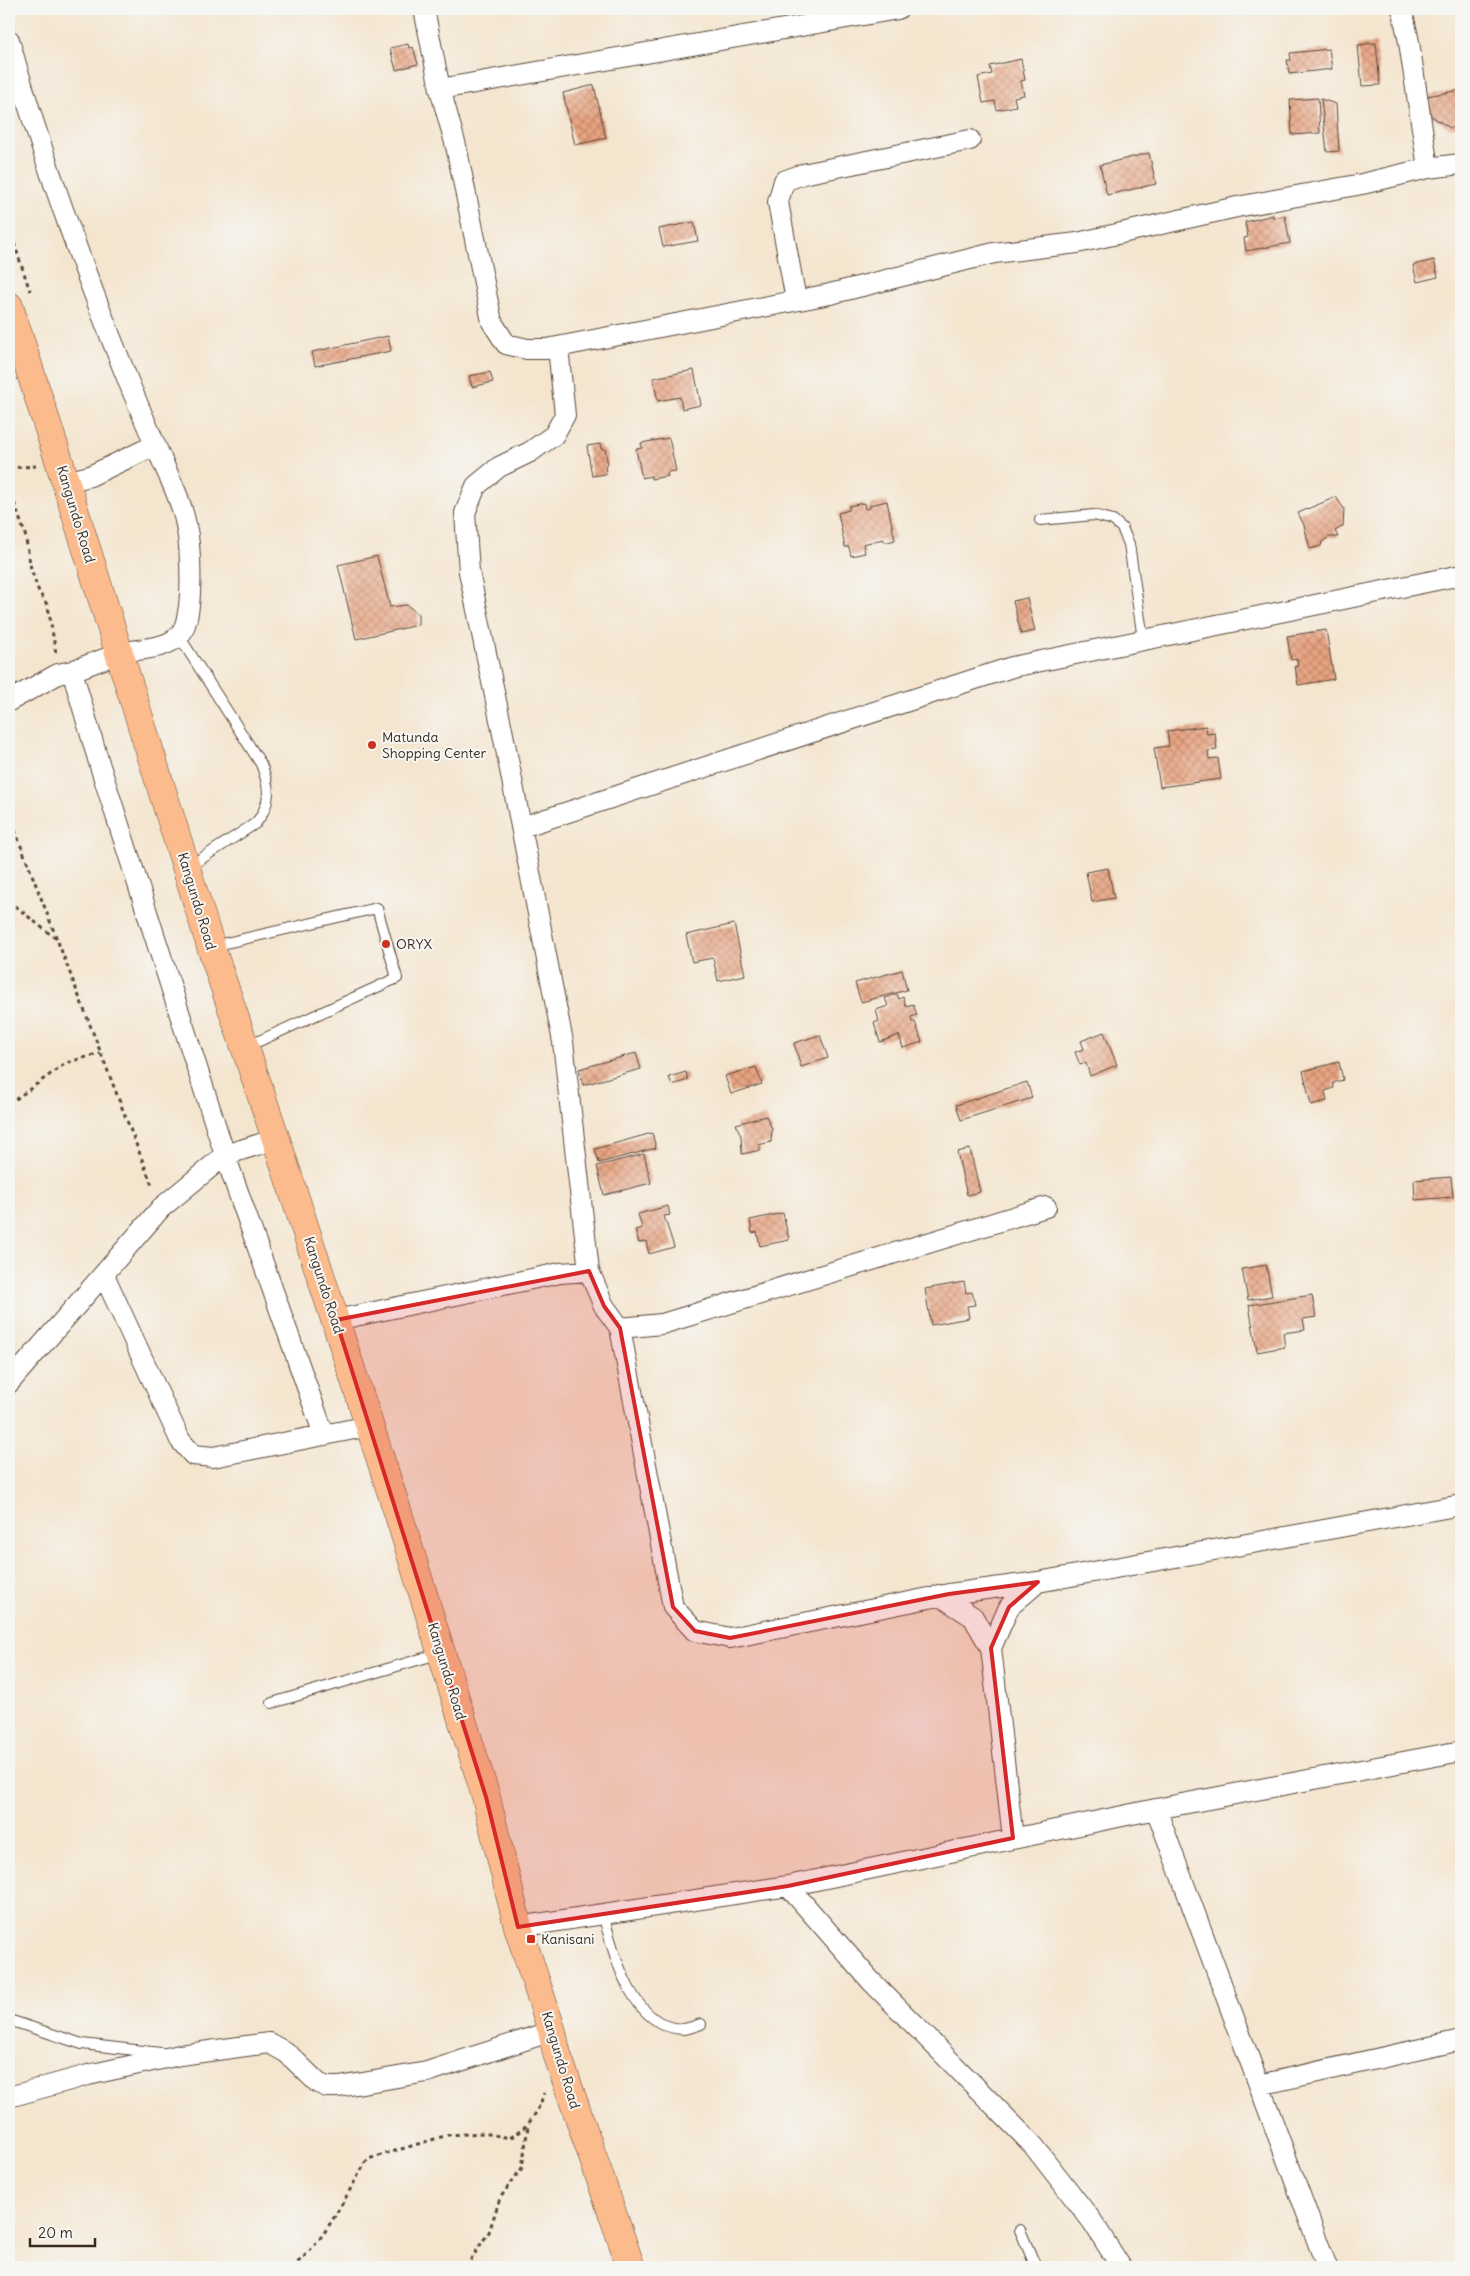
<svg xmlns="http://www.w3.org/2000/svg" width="1470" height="2276" viewBox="0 0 1470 2276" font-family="Delius,sans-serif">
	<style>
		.building { fill: url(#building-cross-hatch) }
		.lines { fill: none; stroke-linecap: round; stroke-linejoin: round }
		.lane-casing { stroke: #574639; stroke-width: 12 }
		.street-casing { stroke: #574639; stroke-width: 22 }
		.highway-casing { stroke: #574639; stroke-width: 29 }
		.path { stroke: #574639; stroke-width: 3; stroke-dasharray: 4 4; stroke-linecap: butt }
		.lane { stroke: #fff; stroke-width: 10 }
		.street { stroke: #fff; stroke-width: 20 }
		.highway { stroke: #fbbb8d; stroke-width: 28 }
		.marked { fill: #d62828; fill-opacity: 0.2; stroke: #d62828; stroke-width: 4; stroke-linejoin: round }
		.poi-dot { fill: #c8321e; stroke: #f6f6f2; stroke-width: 2 }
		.labels { text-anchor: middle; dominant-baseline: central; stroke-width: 4; stroke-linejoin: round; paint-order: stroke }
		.street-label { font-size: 14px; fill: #3b2a1e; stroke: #f6f6f2 }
		.poi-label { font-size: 14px; fill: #3b2a1e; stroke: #f6f6f2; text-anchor: start }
	</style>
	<defs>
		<pattern id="building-cross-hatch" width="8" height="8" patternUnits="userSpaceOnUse" patternTransform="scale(1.25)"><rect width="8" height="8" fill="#e9a482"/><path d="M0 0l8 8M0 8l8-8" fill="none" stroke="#be866a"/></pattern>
	</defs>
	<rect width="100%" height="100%" fill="#f6f6f2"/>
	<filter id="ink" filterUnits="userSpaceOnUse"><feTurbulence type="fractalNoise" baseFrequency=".02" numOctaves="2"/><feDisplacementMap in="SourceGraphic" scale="10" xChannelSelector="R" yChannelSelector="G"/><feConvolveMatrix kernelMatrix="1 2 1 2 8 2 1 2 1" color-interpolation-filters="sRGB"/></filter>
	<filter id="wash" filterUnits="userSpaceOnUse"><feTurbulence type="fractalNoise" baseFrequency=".0096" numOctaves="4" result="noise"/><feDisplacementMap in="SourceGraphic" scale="20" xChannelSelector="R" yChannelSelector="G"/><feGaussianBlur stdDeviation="1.12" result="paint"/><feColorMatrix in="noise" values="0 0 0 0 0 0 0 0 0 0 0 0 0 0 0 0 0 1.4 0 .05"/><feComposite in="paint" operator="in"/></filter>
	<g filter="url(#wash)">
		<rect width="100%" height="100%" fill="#f4e5cf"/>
		<g id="blocks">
			<path class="building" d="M 1376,43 L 1380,85 L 1362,86 L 1358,45 Z
				M 408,44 L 409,48 L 413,47 L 418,64 L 396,70 L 390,48 Z
				M 1329,49 L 1332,69 L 1289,74 L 1287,60 L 1291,60 L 1290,53 Z
				M 1021,59 L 1025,80 L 1021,81 L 1024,95 L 1014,97 L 1016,106 L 997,110 L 995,101 L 983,103 L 978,77 L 992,74 L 990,66 Z
				M 594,85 L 606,138 L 575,145 L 563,93 Z
				M 1461,90 L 1461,126 L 1450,128 L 1428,114 L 1427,96 Z
				M 1318,98 L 1320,133 L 1292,135 L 1290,100 Z
				M 1321,99 L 1336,104 L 1339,151 L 1327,152 Z
				M 1149,153 L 1156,184 L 1107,195 L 1100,165 Z
				M 1273,215 L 1273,218 L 1285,216 L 1290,243 L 1246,251 L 1244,238 L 1248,237 L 1245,222 Z
				M 694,222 L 698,241 L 663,247 L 659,229 Z
				M 1434,260 L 1438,277 L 1417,282 L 1413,265 Z
				M 388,336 L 391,351 L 315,366 L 312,352 Z
				M 694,370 L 701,405 L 682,409 L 680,397 L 658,401 L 653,378 Z
				M 490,372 L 493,382 L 472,387 L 469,376 Z
				M 669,438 L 676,471 L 667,472 L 668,476 L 651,479 L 651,476 L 642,478 L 636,449 L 642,448 L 641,443 Z
				M 600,444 L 601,449 L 605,449 L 608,465 L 605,465 L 606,474 L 592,476 L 587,446 Z
				M 1336,497 L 1344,509 L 1343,526 L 1335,531 L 1338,537 L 1329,537 L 1322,542 L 1321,546 L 1310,549 L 1304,525 L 1298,513 Z
				M 887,501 L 895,540 L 884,543 L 883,539 L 863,544 L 865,553 L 851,556 L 849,547 L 845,547 L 838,513 L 849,510 L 849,506 L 864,503 L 865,509 L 870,508 L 870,505 Z
				M 377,556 L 390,607 L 407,605 L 418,614 L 418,625 L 356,639 L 338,565 Z
				M 1027,598 L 1035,631 L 1021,634 L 1013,601 Z
				M 1326,630 L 1334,679 L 1298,685 L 1295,666 L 1298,666 L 1297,659 L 1291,660 L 1287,636 Z
				M 1206,726 L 1207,734 L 1215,733 L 1217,750 L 1208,751 L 1209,759 L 1218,758 L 1221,779 L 1160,787 L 1154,748 L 1169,746 L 1167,731 Z
				M 1108,868 L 1114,898 L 1092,902 L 1086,872 Z
				M 734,924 L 745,975 L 718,981 L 713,958 L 692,962 L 686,935 Z
				M 902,970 L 907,990 L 861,1002 L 855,983 Z
				M 897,994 L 899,999 L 903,997 L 906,1006 L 913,1004 L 917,1015 L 911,1017 L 912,1022 L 915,1022 L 922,1042 L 903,1048 L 899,1035 L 880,1042 L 874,1023 L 879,1021 L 876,1010 L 888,1006 L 885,998 Z
				M 1104,1032 L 1117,1065 L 1090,1076 L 1086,1063 L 1080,1065 L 1075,1052 L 1084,1049 L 1081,1041 Z
				M 820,1035 L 828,1058 L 801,1067 L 794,1043 Z
				M 636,1053 L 641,1069 L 583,1085 L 579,1069 Z
				M 1339,1062 L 1343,1080 L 1333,1083 L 1334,1088 L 1325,1091 L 1327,1101 L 1311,1105 L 1303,1071 Z
				M 756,1067 L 762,1084 L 731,1094 L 725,1076 Z
				M 686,1072 L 688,1080 L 672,1085 L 669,1077 Z
				M 1027,1082 L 1032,1098 L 961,1120 L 956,1105 Z
				M 766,1116 L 772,1129 L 771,1142 L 758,1145 L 761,1150 L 742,1154 L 741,1136 L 736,1124 Z
				M 652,1133 L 656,1148 L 599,1163 L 595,1149 Z
				M 970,1149 L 980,1192 L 967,1195 L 957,1152 Z
				M 644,1154 L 651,1183 L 604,1195 L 597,1166 Z
				M 1451,1177 L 1453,1197 L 1415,1200 L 1414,1180 Z
				M 668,1206 L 670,1215 L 664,1216 L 674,1247 L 649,1254 L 646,1241 L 639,1243 L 635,1230 L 642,1228 L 638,1214 Z
				M 783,1213 L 789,1240 L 760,1246 L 757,1232 L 752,1233 L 750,1220 Z
				M 1266,1265 L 1272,1296 L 1248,1300 L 1242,1269 Z
				M 964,1282 L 966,1293 L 972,1292 L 975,1305 L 967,1306 L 969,1318 L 931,1325 L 925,1289 Z
				M 1312,1295 L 1316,1317 L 1303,1319 L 1305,1330 L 1283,1333 L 1285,1347 L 1257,1352 L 1249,1305 Z"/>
		</g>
	</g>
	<g filter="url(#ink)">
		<use href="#blocks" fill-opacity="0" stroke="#574639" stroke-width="1"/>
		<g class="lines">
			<g class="lane-casing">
				<path id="lane" d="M 1040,520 L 1094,515 L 1113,520 L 1122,528 L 1129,544 L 1143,639
					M 179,636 L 261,764 C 270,787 272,803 256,823 L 187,868
					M 213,946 L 377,908 L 397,978 L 246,1047
					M 272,1703 L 441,1653
					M 603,1914 C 614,1954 631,2026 682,2029 C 688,2029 695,2026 701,2024
					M 9,2020 L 82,2044 L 161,2053
					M 1020,2230 L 1036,2267"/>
			</g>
			<g class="street-casing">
				<path id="street" d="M 424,9 L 440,89 L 456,146 L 492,322 L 506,344 L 527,349 L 547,349 L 830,294 L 994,253 L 1077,243 L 1237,207 L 1362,184 L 1428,168
					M 1402,9 L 1409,42 L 1428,168 L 1461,164
					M 9,40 C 40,151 80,261 123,368 C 136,401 150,433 164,465 C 173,485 182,504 186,525 C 191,547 195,621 179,636 C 164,650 139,648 122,653 C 105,658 88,665 72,671
					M 440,89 L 898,9
					M 796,300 L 778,202 L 784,181 L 803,174 L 970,140
					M 558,347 L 565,415 L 554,435 L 530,452 L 499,467 L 476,486 L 465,513 L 469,572 L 504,739 L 563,1042 L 589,1271 L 604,1306 L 620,1328 L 662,1324 L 1046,1207
					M 66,482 L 90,476 L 155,445
					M 9,701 L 58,674 L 72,671 L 100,766 L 225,1155 L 276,1139
					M 522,827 L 1012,667 L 1461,575
					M 104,1275 L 180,1440 L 193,1455 L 213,1457 L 369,1426
					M 336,1320 L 560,1273 L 589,1271
					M 620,1328 L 673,1607 L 695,1631 L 730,1638 L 949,1594 L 1038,1582
					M 9,1383 L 161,1208 L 225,1155 L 324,1435
					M 939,1595 L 973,1617 L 991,1648
					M 1156,1809 L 1327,2267
					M 1013,1838 L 991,1648 L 1009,1607 L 1038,1582 L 1461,1505
					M 788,1886 L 871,1981 L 1033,2145 L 1092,2221 L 1121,2267
					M 518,1927 L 788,1886 L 1156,1809 L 1461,1751
					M 1259,2085 L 1461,2040
					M 9,2097 L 88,2075 L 180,2055 L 269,2043 L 287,2053 L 318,2083 L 327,2087 L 339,2087 L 427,2072 L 552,2031"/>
			</g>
			<g class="highway-casing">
				<path id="highway" d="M 9,306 L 60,464 L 211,947 L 276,1139 L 399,1516 L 486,1797 L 518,1927 L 552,2031 L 557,2054 L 631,2267"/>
			</g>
			<path class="path" d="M 9,228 L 30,291
				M 9,468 L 36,466
				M 9,488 L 25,534 L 31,569 L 39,592 L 48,606 L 56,654
				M 9,815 L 153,1188
				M 9,901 L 55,938
				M 9,1104 L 66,1063 L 100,1053
				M 291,2267 C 325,2245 346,2193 368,2159 L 448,2135 L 483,2133 L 510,2138 C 530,2125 537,2115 544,2093
				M 466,2267 L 489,2232 L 500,2198 L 522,2168 L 528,2126"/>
			<use href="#lane" class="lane"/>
			<use href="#street" class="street"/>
			<use href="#highway" class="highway"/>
		</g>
	</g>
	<path class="marked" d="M 589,1271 L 604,1306 L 620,1328 L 673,1607 L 695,1631 L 730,1638 L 949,1594 L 1038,1582 L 1009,1607 L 991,1648 L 1013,1838 L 788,1886 L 518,1927 L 486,1797 L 336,1320 Z"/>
	<g class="poi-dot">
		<circle cx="372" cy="745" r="5"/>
		<circle cx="386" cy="944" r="5"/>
		<rect x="526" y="1934" width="10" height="10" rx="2.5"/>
	</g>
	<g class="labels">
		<g class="street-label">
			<text transform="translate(76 514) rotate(73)">Kangundo Road</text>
			<text transform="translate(197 901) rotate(73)">Kangundo Road</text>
			<text transform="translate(324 1285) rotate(72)">Kangundo Road</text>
			<text transform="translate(447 1671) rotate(73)">Kangundo Road</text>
			<text transform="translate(561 2060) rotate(73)">Kangundo Road</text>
		</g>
		<g class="poi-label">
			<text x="382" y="737">Matunda<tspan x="382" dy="16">Shopping Center</tspan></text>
			<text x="396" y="944">ORYX</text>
			<text x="541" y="1939">Kanisani</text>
		</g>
	</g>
	<rect width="1470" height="2276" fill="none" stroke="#f6f6f2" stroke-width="30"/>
	<path d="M30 2238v8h65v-8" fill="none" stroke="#3b2a1e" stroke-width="2.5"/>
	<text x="38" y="2238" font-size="15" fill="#3b2a1e" stroke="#f6f6f2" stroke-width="4" paint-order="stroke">20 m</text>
</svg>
